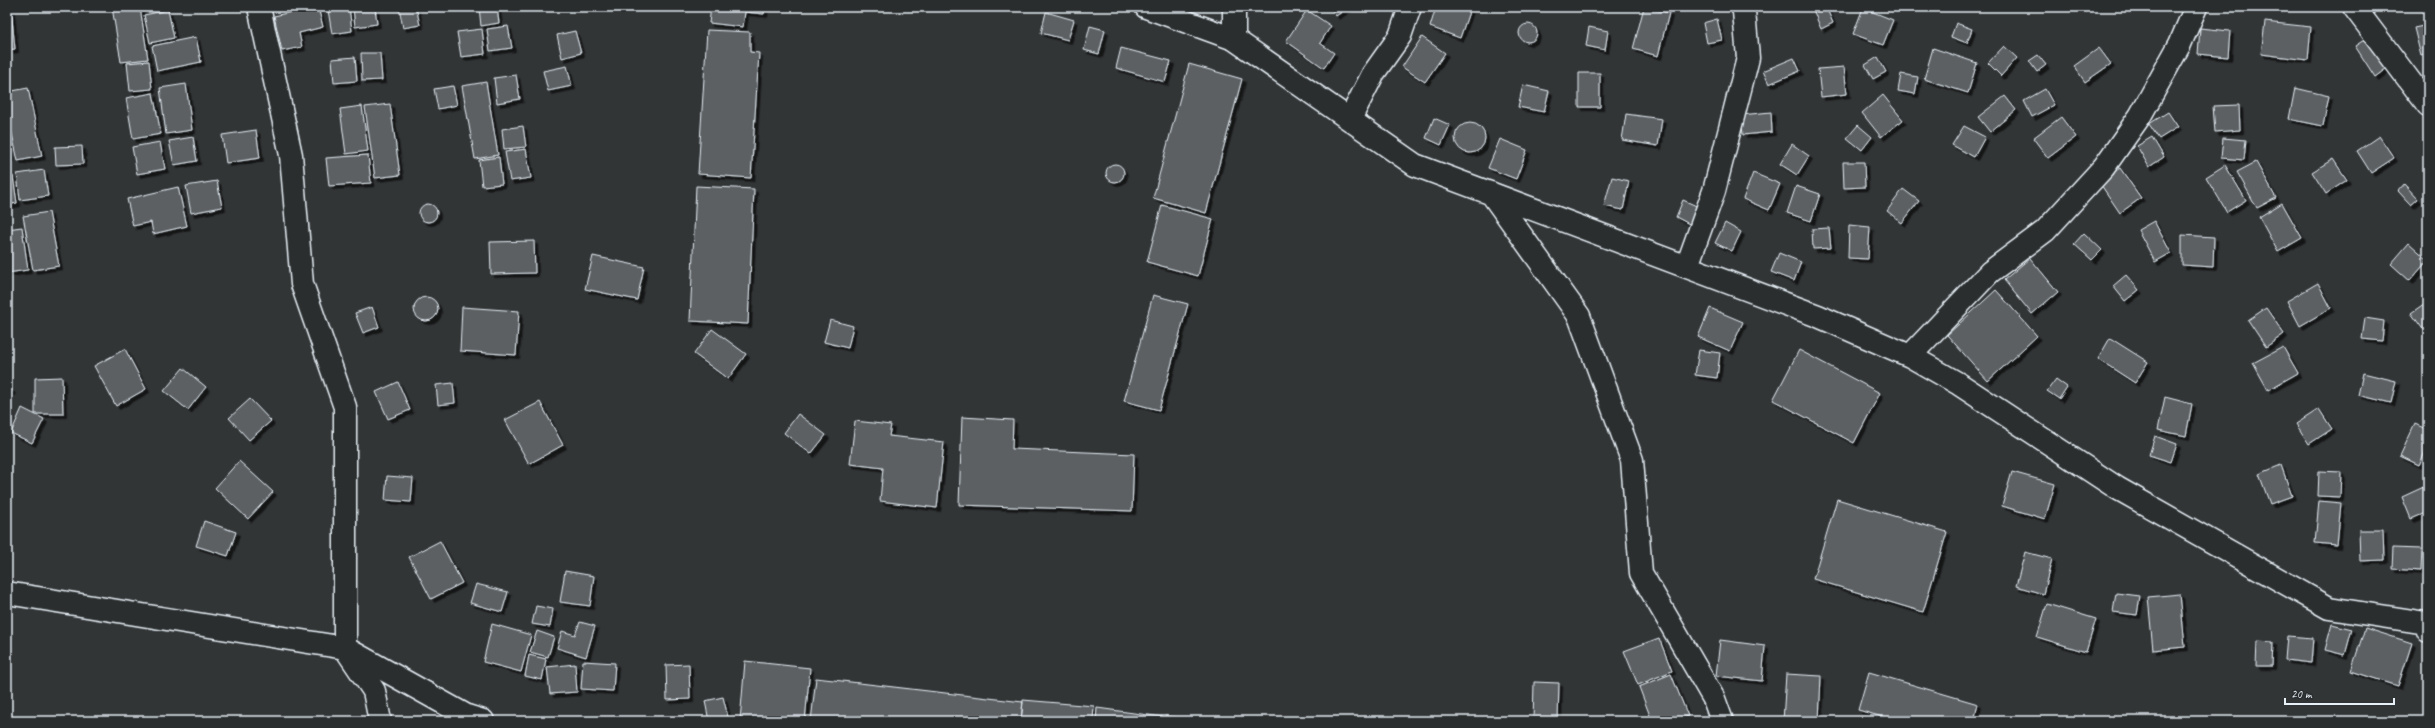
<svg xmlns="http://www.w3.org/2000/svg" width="2435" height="728" viewBox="0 0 2435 728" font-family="Caveat,sans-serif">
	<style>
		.building { fill: #5c6063; stroke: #e8f1f8; filter: url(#shadow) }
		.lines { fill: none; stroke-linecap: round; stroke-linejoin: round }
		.minor-casing { stroke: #e8f1f8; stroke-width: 25 }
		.minor { stroke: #2a2d2e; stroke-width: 22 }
	</style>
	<defs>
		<filter id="shadow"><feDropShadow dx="3.5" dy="3.5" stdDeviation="0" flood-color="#0009"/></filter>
	</defs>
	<rect width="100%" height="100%" fill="#323536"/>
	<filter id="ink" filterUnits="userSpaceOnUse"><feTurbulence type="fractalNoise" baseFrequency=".025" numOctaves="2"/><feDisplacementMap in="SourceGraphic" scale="8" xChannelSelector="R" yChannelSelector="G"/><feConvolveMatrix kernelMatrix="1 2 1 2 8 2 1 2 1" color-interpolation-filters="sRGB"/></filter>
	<g filter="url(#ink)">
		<path class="building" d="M 112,7 L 140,7 L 148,59 L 121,62 Z
			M 144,7 L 163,7 L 146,12 Z
			M 313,7 L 318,7 L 323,27 L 299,33 L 302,47 L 282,51 L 274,16 Z
			M 349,7 L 352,31 L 332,34 L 328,10 Z
			M 353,7 L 375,7 L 377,24 L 355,27 Z
			M 399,7 L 416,7 L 420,25 L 403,28 Z
			M 479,7 L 497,7 L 499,23 L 481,26 Z
			M 711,7 L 765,7 L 764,14 L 745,12 L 743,27 L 709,23 Z
			M 1330,7 L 1349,7 L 1336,16 Z
			M 1436,7 L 1464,7 L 1470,9 L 1460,38 L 1430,27 Z
			M 1644,7 L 1669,13 L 1658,56 L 1633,49 Z
			M 1826,7 L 1833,23 L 1821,29 L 1814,12 Z
			M 1863,8 L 1893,20 L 1883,45 L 1853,34 Z
			M 11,9 L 15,49 L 7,50 L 7,10 Z
			M 168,10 L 174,38 L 150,43 L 144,15 Z
			M 1307,10 L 1331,26 L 1320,43 L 1334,53 L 1324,68 L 1286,41 Z
			M 1046,12 L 1074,20 L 1068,40 L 1041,33 Z
			M 1717,19 L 1722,40 L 1707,43 L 1703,23 Z
			M 2265,22 L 2311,27 L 2308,60 L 2261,54 Z
			M 1956,23 L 1972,29 L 1967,43 L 1951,37 Z
			M1519 33a9 9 0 1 1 18 0a9 9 0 1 1-18 0Z
			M 2428,25 L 2428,54 L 2421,56 L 2414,28 Z
			M 508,26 L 512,48 L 490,51 L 487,29 Z
			M 1090,26 L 1105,30 L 1099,54 L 1084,50 Z
			M 1589,27 L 1608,31 L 1605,50 L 1586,46 Z
			M 2200,28 L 2230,31 L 2228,57 L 2198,54 Z
			M 482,29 L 485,54 L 461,57 L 457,32 Z
			M 707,30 L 750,32 L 750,52 L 759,53 L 751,178 L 698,174 Z
			M 575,31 L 581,53 L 562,58 L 557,35 Z
			M 196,37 L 201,62 L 157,71 L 152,46 Z
			M 1422,37 L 1445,53 L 1425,82 L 1402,67 Z
			M 2367,38 L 2387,68 L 2375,77 L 2355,46 Z
			M 2004,46 L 2017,58 L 2001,76 L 1988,63 Z
			M 1121,48 L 1171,61 L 1165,82 L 1116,68 Z
			M 1933,48 L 1977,63 L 1968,93 L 1924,79 Z
			M 2099,48 L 2111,64 L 2085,82 L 2074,66 Z
			M 361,53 L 380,53 L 382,80 L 362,81 Z
			M 2038,55 L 2046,65 L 2037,72 L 2029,61 Z
			M 355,57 L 357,81 L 334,83 L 332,59 Z
			M 1878,57 L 1886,72 L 1873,79 L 1865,65 Z
			M 1794,58 L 1800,71 L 1769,84 L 1763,71 Z
			M 149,61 L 152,89 L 130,91 L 127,63 Z
			M 1189,64 L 1242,79 L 1206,213 L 1153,198 Z
			M 567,66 L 572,86 L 548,91 L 543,71 Z
			M 1844,67 L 1847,94 L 1821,97 L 1818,69 Z
			M 1579,73 L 1600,73 L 1600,107 L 1579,107 Z
			M 1901,74 L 1918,77 L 1915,94 L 1898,91 Z
			M 516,75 L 520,99 L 497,103 L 494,78 Z
			M 486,82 L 498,155 L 475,159 L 462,86 Z
			M 186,84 L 192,130 L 166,134 L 160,88 Z
			M 1523,85 L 1549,91 L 1544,112 L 1518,107 Z
			M 453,86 L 457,105 L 438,109 L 434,89 Z
			M 28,88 L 42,156 L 18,161 L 7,111 L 7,92 Z
			M 2295,88 L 2329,96 L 2323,126 L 2289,119 Z
			M 2045,89 L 2054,105 L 2032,117 L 2024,101 Z
			M 153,93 L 161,134 L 133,139 L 126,98 Z
			M 1883,95 L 1903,120 L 1881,137 L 1862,113 Z
			M 2005,96 L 2016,110 L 1990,132 L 1978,117 Z
			M 390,104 L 400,175 L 375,178 L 365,107 Z
			M 2239,105 L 2240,130 L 2215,132 L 2213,106 Z
			M 362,106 L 368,151 L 346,154 L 340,109 Z
			M 1771,112 L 1772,132 L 1743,135 L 1741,115 Z
			M 2168,112 L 2178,127 L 2159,139 L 2149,124 Z
			M 1626,114 L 1662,119 L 1658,146 L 1622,140 Z
			M 2061,117 L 2076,137 L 2048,158 L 2033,138 Z
			M 1434,118 L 1450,125 L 1441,145 L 1426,138 Z
			M1455 138a15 15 0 1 1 30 0a15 15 0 1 1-30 0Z
			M 1858,125 L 1872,137 L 1862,150 L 1847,138 Z
			M 523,126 L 526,147 L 504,149 L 502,129 Z
			M 1964,126 L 1985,137 L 1974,157 L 1952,145 Z
			M 256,130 L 260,158 L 226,163 L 222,135 Z
			M 2379,136 L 2394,158 L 2371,173 L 2357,151 Z
			M 193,137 L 197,161 L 174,165 L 169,141 Z
			M 2152,137 L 2164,157 L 2149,167 L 2137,146 Z
			M 2223,138 L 2246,140 L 2244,160 L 2221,158 Z
			M 1500,139 L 1527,150 L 1516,179 L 1488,168 Z
			M 7,141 L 10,158 L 7,159 Z
			M 160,142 L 165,169 L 137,174 L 132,147 Z
			M 1792,144 L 1809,156 L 1797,175 L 1780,164 Z
			M 82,146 L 83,164 L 56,165 L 55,147 Z
			M 526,149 L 531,178 L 510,181 L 505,152 Z
			M 368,155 L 371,183 L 329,186 L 326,158 Z
			M 499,157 L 502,184 L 482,186 L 479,160 Z
			M 2333,159 L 2347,180 L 2326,194 L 2312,172 Z
			M 1843,162 L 1864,162 L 1865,187 L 1844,188 Z
			M 2256,162 L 2276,198 L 2257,208 L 2237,172 Z
			M1106 173a9 9 0 1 1 18 0a9 9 0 1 1-18 0Z
			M 2225,165 L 2246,200 L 2227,212 L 2206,177 Z
			M 2120,168 L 2141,198 L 2120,213 L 2099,182 Z
			M 44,170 L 48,196 L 20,200 L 17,174 Z
			M 1753,173 L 1780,184 L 1769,210 L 1743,199 Z
			M 13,176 L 17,203 L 7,205 L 7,177 Z
			M 1612,177 L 1629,181 L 1623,210 L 1604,206 Z
			M 217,181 L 222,207 L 191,213 L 186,186 Z
			M 2404,184 L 2418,199 L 2411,205 L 2398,191 Z
			M 696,186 L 754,189 L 748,324 L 690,321 Z
			M 1796,186 L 1820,194 L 1811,221 L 1787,213 Z
			M 178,187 L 187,226 L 153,234 L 151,222 L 133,226 L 127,199 Z
			M 1903,189 L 1919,201 L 1902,223 L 1887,211 Z
			M 1683,200 L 1701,208 L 1693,226 L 1676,217 Z
			M 2282,203 L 2302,238 L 2278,252 L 2259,217 Z
			M419 213a9 9 0 1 1 18 0a9 9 0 1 1-18 0Z
			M 1162,205 L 1213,219 L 1198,276 L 1147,262 Z
			M 49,212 L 59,266 L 33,270 L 23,216 Z
			M 2154,221 L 2171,253 L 2155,262 L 2138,230 Z
			M 1725,223 L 1741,232 L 1732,251 L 1715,243 Z
			M 1849,225 L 1870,227 L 1868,259 L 1848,258 Z
			M 22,227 L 28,270 L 7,273 L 7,229 Z
			M 1829,228 L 1831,248 L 1813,249 L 1812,229 Z
			M 2084,233 L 2102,250 L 2092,260 L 2074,244 Z
			M 2182,235 L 2214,237 L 2213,267 L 2182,265 Z
			M 534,241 L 535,273 L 491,274 L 490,242 Z
			M 2409,243 L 2428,260 L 2410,281 L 2391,264 Z
			M 1779,253 L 1801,262 L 1794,281 L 1771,272 Z
			M 593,256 L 644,267 L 637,300 L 585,289 Z
			M 2030,258 L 2058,292 L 2032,314 L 2004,280 Z
			M 2126,275 L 2139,290 L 2125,301 L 2113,286 Z
			M 2318,283 L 2331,308 L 2300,326 L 2287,301 Z
			M 1996,290 L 2037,336 L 1988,381 L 1947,335 Z
			M 1153,295 L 1188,304 L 1159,410 L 1124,401 Z
			M414 309a12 12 0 1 1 24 0a12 12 0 1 1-24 0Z
			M 2428,301 L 2428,330 L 2425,332 L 2411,313 Z
			M 372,307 L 379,327 L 363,333 L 355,313 Z
			M 462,307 L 519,311 L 516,355 L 460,351 Z
			M 1710,308 L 1743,322 L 1730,351 L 1698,337 Z
			M 2266,308 L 2284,334 L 2266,347 L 2248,320 Z
			M 2365,318 L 2384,321 L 2382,341 L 2362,339 Z
			M 830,320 L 853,326 L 848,348 L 824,342 Z
			M 712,329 L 746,354 L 728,379 L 694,354 Z
			M 2110,338 L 2148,362 L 2135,383 L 2098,359 Z
			M 2283,347 L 2298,373 L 2268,390 L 2253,363 Z
			M 125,349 L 146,389 L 116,406 L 94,366 Z
			M 1699,350 L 1720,353 L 1717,378 L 1695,375 Z
			M 1799,350 L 1880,393 L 1854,443 L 1773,400 Z
			M 183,368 L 206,387 L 188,410 L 164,391 Z
			M 2363,373 L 2396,381 L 2391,403 L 2358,395 Z
			M 62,377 L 63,414 L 35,414 L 35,378 Z
			M 2056,379 L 2067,387 L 2059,399 L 2047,391 Z
			M 398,382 L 410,410 L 388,419 L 376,392 Z
			M 453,383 L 455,403 L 438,405 L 436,385 Z
			M 7,387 L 12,390 L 7,397 Z
			M 2165,397 L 2192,404 L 2186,436 L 2158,430 Z
			M 250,399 L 271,421 L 249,440 L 229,418 Z
			M 540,402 L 563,445 L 529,464 L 505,420 Z
			M 22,408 L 44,419 L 32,443 L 11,433 Z
			M 2319,409 L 2332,429 L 2309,444 L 2296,424 Z
			M 798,414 L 826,435 L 811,454 L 784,433 Z
			M 962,417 L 1013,420 L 1012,449 L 1134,454 L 1132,511 L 959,505 Z
			M 855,421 L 891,425 L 889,436 L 944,442 L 937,508 L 880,501 L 883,468 L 850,464 Z
			M 2415,424 L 2428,430 L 2428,446 L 2419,465 L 2400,456 Z
			M 2155,436 L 2177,444 L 2171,462 L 2149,455 Z
			M 239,461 L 273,492 L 248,519 L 215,488 Z
			M 2281,465 L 2292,496 L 2270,504 L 2259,474 Z
			M 2319,471 L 2341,472 L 2340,497 L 2318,496 Z
			M 2012,472 L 2055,484 L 2045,519 L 2002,506 Z
			M 387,476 L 413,478 L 411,502 L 385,500 Z
			M 2428,485 L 2428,512 L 2411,519 L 2402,497 Z
			M 1837,499 L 1947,532 L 1923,612 L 1813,579 Z
			M 2319,501 L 2341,503 L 2337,545 L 2315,543 Z
			M 204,521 L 236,532 L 228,556 L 196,546 Z
			M 2359,530 L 2383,530 L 2384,560 L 2360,561 Z
			M 440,541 L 462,583 L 431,599 L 409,557 Z
			M 2393,548 L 2422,549 L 2421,571 L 2392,569 Z
			M 2025,552 L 2052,559 L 2043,594 L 2016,586 Z
			M 565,571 L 594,576 L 590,606 L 560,602 Z
			M 476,584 L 508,592 L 502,612 L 470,603 Z
			M 2116,593 L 2140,596 L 2137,615 L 2113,612 Z
			M 2180,594 L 2185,647 L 2153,650 L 2148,597 Z
			M 2047,604 L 2096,619 L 2086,652 L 2037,637 Z
			M 536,606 L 553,609 L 550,627 L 532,624 Z
			M 580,622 L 595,626 L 586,657 L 557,648 L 562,631 L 575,635 Z
			M 492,624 L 531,635 L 521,672 L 483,662 Z
			M 2332,624 L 2352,629 L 2345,655 L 2325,650 Z
			M 2365,628 L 2412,643 L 2398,686 L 2351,671 Z
			M 537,631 L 554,637 L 548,657 L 530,652 Z
			M 2287,636 L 2313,638 L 2311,663 L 2285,660 Z
			M 1659,638 L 1672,671 L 1638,685 L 1624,651 Z
			M 1720,640 L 1765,646 L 1762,681 L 1716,676 Z
			M 2257,641 L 2273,642 L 2272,666 L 2256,666 Z
			M 529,655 L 546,659 L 542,680 L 525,676 Z
			M 583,661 L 615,663 L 613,691 L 581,689 Z
			M 745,661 L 810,668 L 805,721 L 740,721 Z
			M 575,664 L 577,692 L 550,694 L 547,667 Z
			M 689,664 L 690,699 L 667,700 L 666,665 Z
			M 1869,672 L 1978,704 L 1974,721 L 1897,721 L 1858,710 Z
			M 1671,674 L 1688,716 L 1675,721 L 1652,721 L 1639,687 Z
			M 1786,674 L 1821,676 L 1819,721 L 1783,721 Z
			M 816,678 L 1023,702 L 1021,721 L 811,721 Z
			M 1534,682 L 1559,683 L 1558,721 L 1533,721 Z
			M 723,697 L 729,721 L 709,721 L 705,701 Z
			M 1023,700 L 1094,706 L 1093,721 L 1021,721 Z
			M 1097,708 L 1163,717 L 1162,721 L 1096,721 Z
			M 1165,716 L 1201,720 L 1201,721 L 1164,721 Z"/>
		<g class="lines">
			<g class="minor-casing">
				<path id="minor" d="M 259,7 L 291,155 L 302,284 L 345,407 L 345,648 L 374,691 L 380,721
					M 1146,7 L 1234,39 L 1415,165 L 1818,316 L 1910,356 L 1959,384 L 2117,488 L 2329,608 L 2426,623 L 2428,631
					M 2354,7 L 2428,105
					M 1234,39 L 1234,7
					M 1350,119 L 1373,74 L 1400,36 L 1410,7
					M 1491,193 L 1579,316 L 1632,460 L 1641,573 L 1714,699 L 1722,721
					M 1687,266 L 1714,191 L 1748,58 L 1744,11 L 1742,7
					M 1910,356 L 1990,272 L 2045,231 L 2104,167 L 2140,116 L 2180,44 L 2196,7
					M 7,593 L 345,648 L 467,716 L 483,721"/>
			</g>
			<use href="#minor" class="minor"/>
		</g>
	</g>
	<rect width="2435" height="728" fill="none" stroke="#2a2d2e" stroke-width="24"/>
	<rect x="12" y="12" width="2411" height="704" fill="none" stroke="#e8f1f8" stroke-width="1.5" filter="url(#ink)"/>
	<path d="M2285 698v6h109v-6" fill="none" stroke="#e8f1f8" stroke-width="2"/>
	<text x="2291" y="698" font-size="12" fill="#e8f1f8" stroke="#2a2d2e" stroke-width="3" paint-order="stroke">20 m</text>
</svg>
